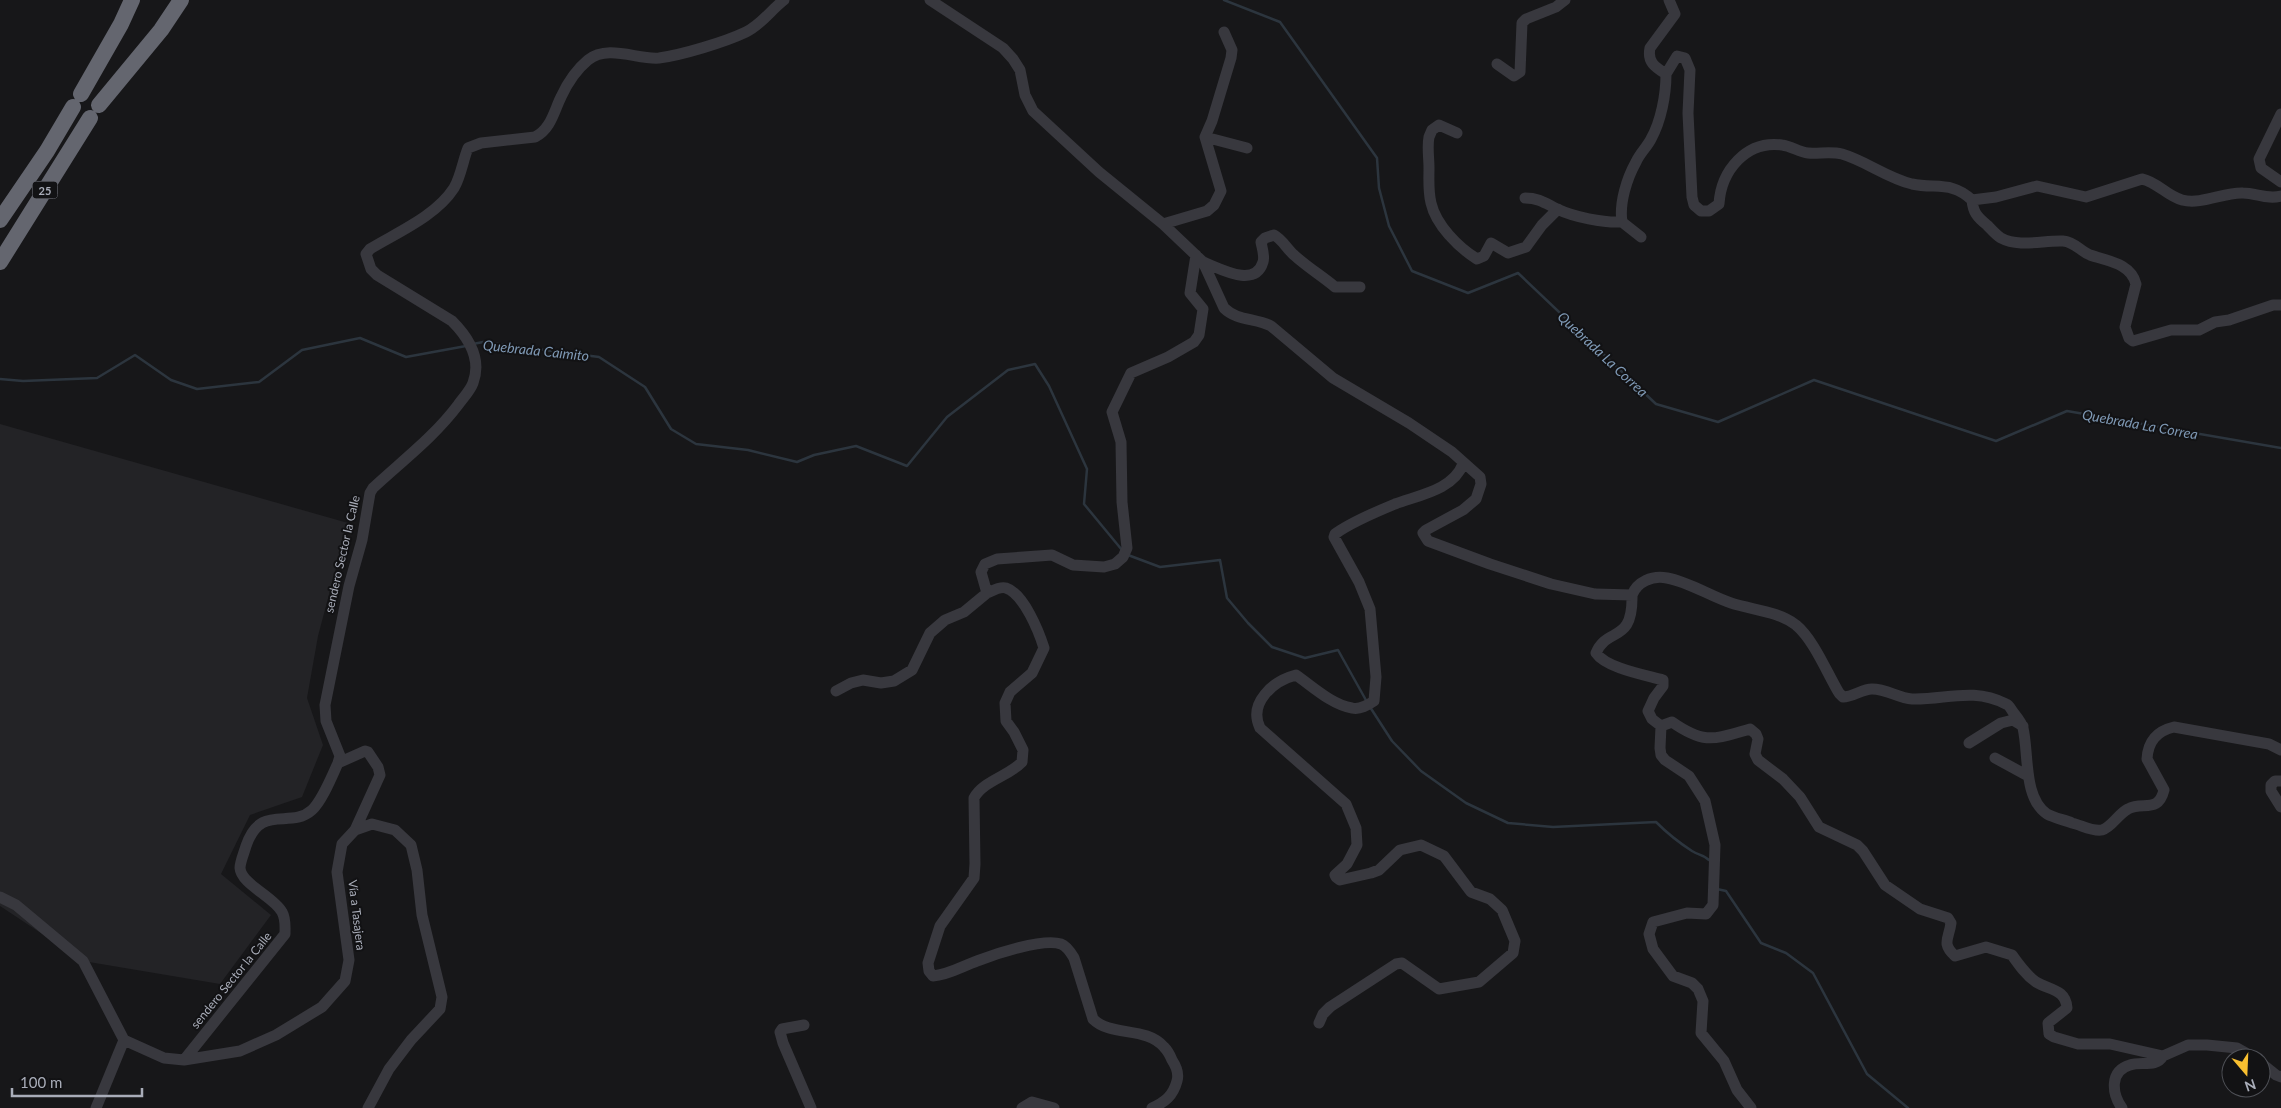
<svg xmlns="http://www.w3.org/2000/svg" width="2281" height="1108" viewBox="0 0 2281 1108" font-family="Lato,sans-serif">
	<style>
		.built { fill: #232326 }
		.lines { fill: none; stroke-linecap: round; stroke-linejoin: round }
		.stream { stroke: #2c353e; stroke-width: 2.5 }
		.minor { stroke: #38383e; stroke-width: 11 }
		.highway { stroke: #64666f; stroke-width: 16 }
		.labels { text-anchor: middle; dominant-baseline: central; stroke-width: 4; stroke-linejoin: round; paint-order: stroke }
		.shield { fill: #121214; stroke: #7c7e88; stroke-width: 1 }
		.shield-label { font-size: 11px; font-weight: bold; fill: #a9adb9 }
		.street-label { font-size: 12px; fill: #a9adb9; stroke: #121214 }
		.water-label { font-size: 14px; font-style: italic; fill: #7f99b5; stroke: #121214 }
	</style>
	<rect width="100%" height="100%" fill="#171719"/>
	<path class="built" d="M 0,424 L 348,523 L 318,636 L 307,698 L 323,745 L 302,797 L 250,815 L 221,874 L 271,915 L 220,984 L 83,961 L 0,906 Z"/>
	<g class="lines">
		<path class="stream" d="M 1224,0 L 1280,22 L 1377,158 L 1379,188 L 1389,226 L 1412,271 L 1468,293 L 1518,273 L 1656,404 L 1718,422 L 1814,380 L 1996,441 L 2067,411 L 2281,448
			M 473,344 L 483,342 L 599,357 L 645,387 L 671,429 L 696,444 L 748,450 L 797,462 L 814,455 L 856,446 L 907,466 L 947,417 L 1008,370 L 1035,364 L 1049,386 L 1087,469 L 1084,504 L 1122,550
			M 0,379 L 23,381 L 97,378 L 135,355 L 171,380 L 197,389 L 259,382 L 302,350 L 360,338 L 406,357 L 466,346
			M 1128,555 L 1160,567 L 1220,560 L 1227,598 L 1248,623 L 1272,647 L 1305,658 L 1338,650 L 1367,702
			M 1370,707 L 1392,741 L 1421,771 L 1466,803 L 1508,823 L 1553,827 L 1656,822 C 1667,833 1678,842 1692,851 C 1698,855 1704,855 1709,860
			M 1717,889 L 1726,891 L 1761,943 L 1786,953 L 1813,973 L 1867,1074 L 1908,1108"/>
		<path class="minor" d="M 930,0 L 1003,48 L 1013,59 L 1020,70 L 1025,95 L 1033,111 L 1099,172 L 1163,224 L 1203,262 L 1224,308 C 1237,321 1256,318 1271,326 L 1333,378 L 1409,423 L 1452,452 L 1480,477 L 1481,484 L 1476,499 L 1463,510 L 1426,530 L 1423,533 L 1428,541 L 1490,564 L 1551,584 L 1595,594 L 1632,595 C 1633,645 1607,626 1596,653 C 1606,668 1645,675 1663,680 L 1663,686 L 1654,698 L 1648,711 L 1652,719 L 1661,726 L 1660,748 L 1661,755 L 1665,760 L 1689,776 L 1705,801 L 1715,845 L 1713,905 L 1706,914 L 1687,913 L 1653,922 L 1649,934 L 1653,949 L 1673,976 L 1692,983 L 1698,989 L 1703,1001 L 1701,1033 L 1724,1061 L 1737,1090 L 1751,1108
			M 1669,0 L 1675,14 L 1650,48 C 1647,62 1655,67 1666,74 L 1677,56 L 1685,58 L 1690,70 L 1688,113 L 1692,197 L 1694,205 L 1701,211 L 1709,211 L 1719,204 C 1721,171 1746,140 1782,145 C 1791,146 1799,152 1808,153 C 1819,154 1830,151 1842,154 C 1866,161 1887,178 1912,184 C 1936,189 1952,181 1972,200 L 1996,197 L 2037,186 L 2086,197 L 2142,179 C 2157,182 2167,196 2182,200 C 2202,205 2224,192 2243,193 C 2256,193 2268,200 2281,196
			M 1497,64 L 1514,76 L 1520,72 L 1522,23 L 1526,19 L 1556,7 L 1565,0
			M 2281,114 L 2259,159 L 2261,168 L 2281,182
			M 1457,133 L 1439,125 L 1432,130 L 1429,137 C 1427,147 1429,157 1429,168 C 1429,179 1428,191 1431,203 C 1436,225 1458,247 1477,259 L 1484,256 L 1491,243 L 1508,253 L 1526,247 L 1542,225 L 1558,209
			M 1205,137 L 1247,148
			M 1525,198 C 1539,198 1545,203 1557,209 C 1574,217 1603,223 1622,222
			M 1972,200 C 1973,212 1977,217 1987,225 C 1991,229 1996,235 2001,238 C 2019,248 2044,240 2063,241 C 2075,242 2080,251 2090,255 C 2107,261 2131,263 2136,284 L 2125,327 L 2129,338 L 2133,341 L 2171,330 L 2199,330 L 2215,322 L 2229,320 L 2273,305 L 2281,305
			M 1163,224 L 1207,211 L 1214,205 L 1221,191 L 1205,137 L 1212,121 L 1231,58 L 1232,50 L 1224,32
			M 1641,237 L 1622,222 C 1619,203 1627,178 1636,162 C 1640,153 1647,147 1651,139 C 1661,121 1666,95 1666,74
			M 1203,262 C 1219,268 1255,289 1263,262 C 1265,256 1262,248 1261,242 L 1265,238 L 1274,235 C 1283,240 1286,248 1294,255 C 1307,267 1322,276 1335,287 L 1360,287
			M 987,593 C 992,591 1000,586 1006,588 C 1024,594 1039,632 1044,648 L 1032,673 L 1010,692 L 1005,703 L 1006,721 L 1014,732 L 1023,750 L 1022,762 C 1009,776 983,781 974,798 L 975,864 L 974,878 L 940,926 L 928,963 L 929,971 L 933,976 C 948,975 963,966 977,961 C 995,954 1043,938 1061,944 C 1067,946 1071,953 1074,958 L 1093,1019 C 1111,1037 1146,1026 1164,1047 C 1167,1050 1170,1055 1172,1060 C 1176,1066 1179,1074 1177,1081 C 1173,1096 1165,1102 1152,1108
			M 1632,595 C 1637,582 1652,575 1667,578 C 1689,582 1710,596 1731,603 C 1752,610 1778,611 1796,625 C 1814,640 1827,673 1839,693 L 1843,697 C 1853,697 1862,689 1872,689 C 1887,689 1898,698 1912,699 C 1946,700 1972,687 2006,704 C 2009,705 2011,709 2013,712 C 2017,717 2022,723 2023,728 C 2029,753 2023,798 2047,814 C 2054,818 2065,820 2072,823 C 2081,825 2093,832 2102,830 C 2112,827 2118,814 2128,809 C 2143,801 2158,814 2164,790 L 2147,759 C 2148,741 2157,731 2174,727 L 2269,744 L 2281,750
			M 836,691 L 851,683 L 863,680 L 881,683 L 894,681 L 912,670 L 930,633 L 945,620 L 964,612 L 987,593 L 981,572 L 985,564 L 997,559 L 1052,555 L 1073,565 L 1104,567 L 1115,564 L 1123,557 L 1127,548 L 1122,502 L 1121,442 L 1112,412 L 1131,373 L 1168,357 L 1194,342 L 1199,335 L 1203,309 L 1190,293 L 1196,255
			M 1661,726 L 1672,722 C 1705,745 1714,739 1750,729 L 1756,734 L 1758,739 L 1755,754 L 1758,760 L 1783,779 L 1800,797 L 1819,827 L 1857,845 L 1863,851 L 1885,885 L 1920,909 L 1948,918 L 1951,923 C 1949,939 1941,943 1955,956 L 1986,947 L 2012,955 C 2019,965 2026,975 2036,982 C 2049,990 2066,989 2067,1008 L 2048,1023 L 2049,1034 L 2054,1037 L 2078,1044 L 2110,1044 L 2163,1056 L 2188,1045 L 2207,1045 L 2237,1048 L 2255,1058
			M 1969,743 L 2001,723 L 2013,720 L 2023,726
			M 1995,758 L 2028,776
			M 338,763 L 365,751 L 368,752 L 378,767 L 380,775 L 355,830
			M 2281,781 L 2275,781 L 2271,785 L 2271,791 L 2281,807
			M 0,897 L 16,905 L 83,961 L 124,1040 L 164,1058 L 184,1060 L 240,1051 L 276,1035 L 322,1007 L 345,981 L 349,960 L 337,872 L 342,844 L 355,830 L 372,824 L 395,830 L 411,845 L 417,870 L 422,915 L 442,997 L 440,1009 L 411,1040 L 389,1069 L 368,1108
			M 1319,1023 L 1323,1014 L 1330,1007 L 1396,964 L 1402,963 L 1439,989 L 1479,982 L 1513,953 L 1515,941 L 1502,910 L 1490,899 L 1471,892 L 1444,856 L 1421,845 L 1400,850 L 1379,870 L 1371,873 L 1340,880 L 1336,877 L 1335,875 L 1347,864 L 1357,845 L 1356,828 L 1346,804 L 1260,728 C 1248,703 1273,681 1296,675 C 1312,686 1332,705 1352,708 C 1360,710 1368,705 1374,701 L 1376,677 L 1370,609 L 1359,582 L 1334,537 L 1335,534 C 1350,523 1378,511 1395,504 C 1419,495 1453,490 1463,464
			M 804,1025 L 782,1029 L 780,1032 L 783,1043 L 811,1108
			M 184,1060 L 285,934 C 285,926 286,919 282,912 C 274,897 241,884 240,868 C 240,862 244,853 246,846 C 261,802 290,830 312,810 C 322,801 332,776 338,763 L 340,756 L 326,721 L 325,705 L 349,586 L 362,540 L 370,493 L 373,488 C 402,461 434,437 458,405 C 463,398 470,391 473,383 C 482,359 468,337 452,321 L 377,275 L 371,269 L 366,254 L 370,249 C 398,232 436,216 454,188 C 461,176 463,160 468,148 L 481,143 L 535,137 C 551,129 554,111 561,97 C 567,84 577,69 588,60 C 608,44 638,60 659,58 C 682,55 725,42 746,32 C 761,25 771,10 784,0
			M 2261,1063 L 2276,1075 L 2281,1077
			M 96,1108 L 124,1040
			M 1022,1108 L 1032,1102 L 1054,1108
			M 2122,1108 C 2112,1094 2109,1071 2130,1065 C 2141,1061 2156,1068 2163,1056"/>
		<path class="highway" d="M 81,94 L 121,24 L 132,0
			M 99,105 L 161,30 L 181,0
			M 0,220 L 47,151 L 73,107
			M 0,262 L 90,118"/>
	</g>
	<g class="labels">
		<rect class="shield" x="32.5" y="181.5" width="25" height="17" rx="4"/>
		<g class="shield-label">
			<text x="45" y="190">25</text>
		</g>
		<g class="street-label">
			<text transform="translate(342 554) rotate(-77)">sendero Sector la Calle</text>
			<text transform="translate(357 915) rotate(83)">Vía a Tasajera</text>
			<text transform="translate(231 980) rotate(-51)">sendero Sector la Calle</text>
		</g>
		<g class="water-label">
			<text transform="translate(536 350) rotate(6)">Quebrada Caimito</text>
			<text transform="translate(1603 354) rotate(43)">Quebrada La Correa</text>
			<text transform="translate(2140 424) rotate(10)">Quebrada La Correa</text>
		</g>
	</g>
	<g transform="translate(2246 1073) rotate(161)"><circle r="24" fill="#121214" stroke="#4e5056"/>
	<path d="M0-4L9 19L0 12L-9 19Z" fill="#f8bf30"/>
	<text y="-8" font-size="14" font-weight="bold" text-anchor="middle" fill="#a9adb9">N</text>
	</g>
	<path d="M12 1088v8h130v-8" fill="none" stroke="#a9adb9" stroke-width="2.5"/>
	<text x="20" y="1088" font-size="15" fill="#a9adb9" stroke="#121214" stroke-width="4" paint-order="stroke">100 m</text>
</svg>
